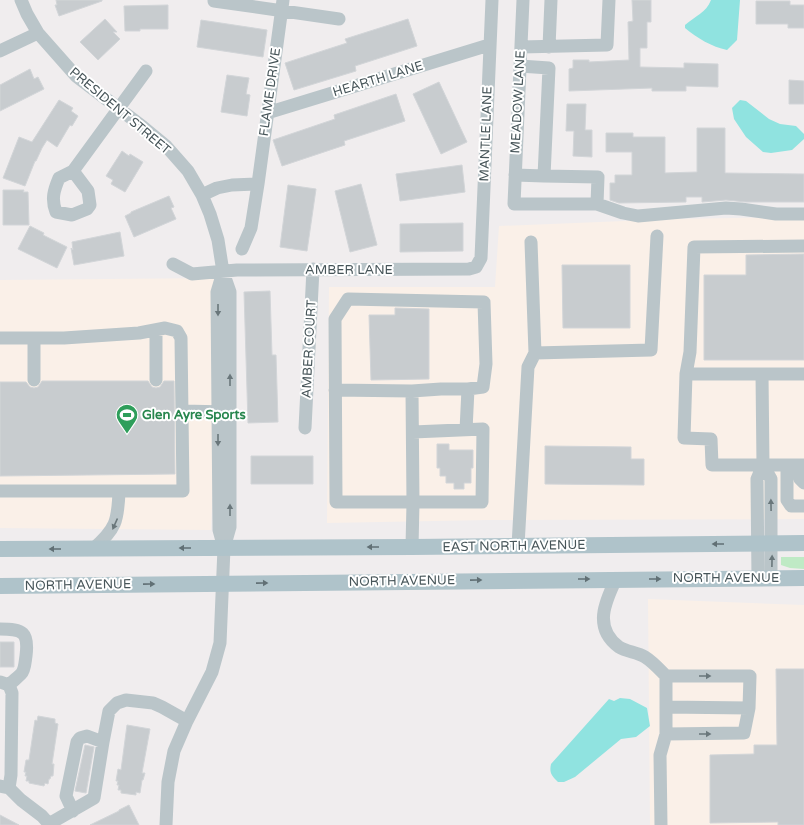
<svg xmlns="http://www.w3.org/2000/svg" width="804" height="825" viewBox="0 0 804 825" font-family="'Varela Round',sans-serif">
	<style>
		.commercial { fill: #faf0e8 }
		.green { fill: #bfeac5 }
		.water { fill: #90e3e0 }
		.building { fill: #c8cccf; stroke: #d2d5d8 }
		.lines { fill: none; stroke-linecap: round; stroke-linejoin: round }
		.minor { stroke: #bac5c9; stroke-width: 13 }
		.major { stroke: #afc3ca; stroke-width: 16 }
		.oneway { fill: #6a777b }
		.oneway2 { fill: #617075 }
		.labels { text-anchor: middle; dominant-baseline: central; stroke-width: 4; stroke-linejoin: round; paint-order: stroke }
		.street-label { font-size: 13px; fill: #475559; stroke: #fff }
		.leisure-label { font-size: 13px; font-weight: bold; fill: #27864d; stroke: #fff; text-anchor: start }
	</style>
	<rect width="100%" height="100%" fill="#f0edee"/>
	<path class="commercial" d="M 804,217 L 804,519 L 488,520 L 327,523 L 329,287 L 495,287 L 499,226 L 673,219 Z
		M 218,278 L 216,417 L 211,530 L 0,528 L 0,280 Z
		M 648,599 L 804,605 L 804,825 L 650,825 Z"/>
	<path class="green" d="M 781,557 L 804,557 L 804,569 L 790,568 L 781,565 Z"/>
	<path class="water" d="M 711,0 L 740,0 L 737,40 L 727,50 C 712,47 697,38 685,28 L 685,25 C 695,16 706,13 711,0 Z
		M 740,100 L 746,101 L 769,119 L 780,124 L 796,126 L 804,134 L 804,139 L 792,150 L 771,153 L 763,152 L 746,137 L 734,119 L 732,108 Z
		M 620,698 L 630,699 L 647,708 L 650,726 L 636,737 L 621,739 L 575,777 L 564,782 L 558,782 C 552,776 549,773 551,764 L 609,699 L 614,701 Z"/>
	<path class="building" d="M 56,0 L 102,0 L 102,1 L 59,16 L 55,5 L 57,5 Z
		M 632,0 L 651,0 L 651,22 L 647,22 L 647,48 L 640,48 L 640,67 L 684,68 L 684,63 L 718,64 L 718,87 L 686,86 L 686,91 L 652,91 L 652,88 L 569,91 L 569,69 L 573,68 L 573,60 L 589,60 L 589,62 L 629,60 L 628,22 L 633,21 Z
		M 756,1 L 790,1 L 790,5 L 804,5 L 804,28 L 788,28 L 788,24 L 756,24 Z
		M 168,5 L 168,29 L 140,29 L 140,31 L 125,31 L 124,6 Z
		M 105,19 L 117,32 L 113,32 L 120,39 L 98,60 L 80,42 Z
		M 408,19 L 417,46 L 355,66 L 356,71 L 294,90 L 285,63 L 347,43 L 345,39 Z
		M 201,20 L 267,30 L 263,57 L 197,47 Z
		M 30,69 L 34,79 L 38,77 L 44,89 L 0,111 L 0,85 Z
		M 227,75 L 249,78 L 246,94 L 250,95 L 247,116 L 221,112 Z
		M 789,80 L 804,81 L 804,104 L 789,104 Z
		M 439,82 L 467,142 L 441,154 L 413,94 Z
		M 396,94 L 405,121 L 344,141 L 345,145 L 282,166 L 273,140 L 335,119 L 334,115 Z
		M 59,100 L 73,108 L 71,111 L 78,116 L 72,126 L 70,125 L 57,147 L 47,140 L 42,148 L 36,161 L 35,161 L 25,186 L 3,178 L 19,137 L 32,142 Z
		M 567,104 L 586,104 L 585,130 L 592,130 L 592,157 L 573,156 L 574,131 L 566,131 Z
		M 697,128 L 725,128 L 725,173 L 804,174 L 804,202 L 746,202 L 726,200 L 702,202 L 702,197 L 686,197 L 686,202 L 619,203 L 610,200 L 610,183 L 615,183 L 615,175 L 632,175 L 632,152 L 606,152 L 606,133 L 633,133 L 633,137 L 665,137 L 665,173 L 697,172 Z
		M 122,151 L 129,156 L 130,154 L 143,162 L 125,192 L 111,184 L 113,180 L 106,176 Z
		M 462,165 L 465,192 L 400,201 L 396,174 Z
		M 361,184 L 377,245 L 350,252 L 335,191 Z
		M 288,185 L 316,189 L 307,251 L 280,247 Z
		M 3,190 L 24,190 L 23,192 L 28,192 L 29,225 L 3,225 Z
		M 169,196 L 174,207 L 171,208 L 176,219 L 134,237 L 125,216 L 131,213 L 131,212 Z
		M 463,223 L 463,251 L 400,252 L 400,224 Z
		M 30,226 L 44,233 L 43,235 L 67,247 L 57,268 L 18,249 Z
		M 120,232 L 124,256 L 74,265 L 71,248 L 73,250 L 72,242 Z
		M 804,254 L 804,360 L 704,360 L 704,275 L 746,275 L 746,255 Z
		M 562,265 L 630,265 L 630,328 L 563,328 Z
		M 270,291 L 272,355 L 276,355 L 278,422 L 248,423 L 244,292 Z
		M 395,308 L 429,309 L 429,379 L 371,380 L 369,315 L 395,315 Z
		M 42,381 L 148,381 L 152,387 L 156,388 L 160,387 L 164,381 L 174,381 L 175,474 L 0,476 L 0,382 L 26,382 L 30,387 L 34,388 L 38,387 Z
		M 437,444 L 449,444 L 449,450 L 473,450 L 473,468 L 471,468 L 471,483 L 464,483 L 464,489 L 454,489 L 454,483 L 446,483 L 446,476 L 440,476 L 440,468 L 437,468 Z
		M 545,446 L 631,447 L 631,459 L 644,459 L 644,485 L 545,484 Z
		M 251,456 L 313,456 L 313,484 L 251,484 Z
		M 0,642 L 14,642 L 14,667 L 0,667 Z
		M 776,669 L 804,669 L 804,825 L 778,825 L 778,822 L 710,823 L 710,755 L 754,754 L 754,745 L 777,745 Z
		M 38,716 L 55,719 L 55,723 L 58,724 L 52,764 L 54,764 L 53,776 L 51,776 L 50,779 L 49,779 L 48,784 L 45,783 L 44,786 L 29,783 L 29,781 L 26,781 L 27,776 L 25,776 L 26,772 L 24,772 L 26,760 L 29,760 L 35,720 L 37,721 Z
		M 127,725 L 150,729 L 142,773 L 145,773 L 143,780 L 142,780 L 140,793 L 136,792 L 136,795 L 121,793 L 121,790 L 118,790 L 119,785 L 117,785 L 118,781 L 116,781 L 118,769 L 121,770 Z
		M 85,745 L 94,747 L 86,793 L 75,791 Z
		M 129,805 L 139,825 L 90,825 L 119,811 L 119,810 Z
		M 0,815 L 19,825 L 0,825 Z"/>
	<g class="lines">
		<path class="minor" d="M 21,0 L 27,14 L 38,33 L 76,76 L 143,127 L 166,146 L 188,171 L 202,195 L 210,214 L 218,240 L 223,272 L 230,292 L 230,527 L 224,548 L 220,643 L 212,672 L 187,721 L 174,751 L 168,782 L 166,825
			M 214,1 L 339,19
			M 521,47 L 607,45 L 609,0
			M 549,47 L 551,0
			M 0,51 L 38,33
			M 520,66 L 549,68 L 544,176 L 598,177 L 597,204 L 514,204 L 523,0
			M 267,113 L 489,45
			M 73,171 L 88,191 L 90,205 L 87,209 L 72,215 L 56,212 C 51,199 54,190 59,178 L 73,171 L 146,71
			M 515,175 L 544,176
			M 202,195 L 217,188 L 232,185 L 258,184 L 283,0
			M 597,204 L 623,213 L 638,216 L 726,208 L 741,209 L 776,214 L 804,214
			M 804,246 L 694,247 L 690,352 L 686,374 L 684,438 L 711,439 L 712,465 L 804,465
			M 242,249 L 251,228 L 258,184
			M 173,264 L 192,274 L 237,270 L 469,269 L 476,267 L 481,258 L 492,0
			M 223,272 L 217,292 L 219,530 L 224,548
			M 156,330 L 156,380
			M 0,338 L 64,338 L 139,333 L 165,328 L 177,331 L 181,338 L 183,491 L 0,491
			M 535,353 L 651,350 L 657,236
			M 686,374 L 804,374
			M 34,380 L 34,338
			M 335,390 L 412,391 L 441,389 L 468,389 L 483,387 L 486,364 L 484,302 L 348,299 L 335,319 L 336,502 L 482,502 L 483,429 L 413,432
			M 412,391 L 413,503 L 412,547
			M 183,411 L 227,412
			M 305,428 L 313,269
			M 466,430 L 468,389
			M 763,465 L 771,479 L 771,578
			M 787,465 L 787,500 L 791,506 L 804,506
			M 799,465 L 800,479 L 804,483
			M 518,546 L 528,367 L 535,353 L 531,242
			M 93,549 C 116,529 118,521 119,491
			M 758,578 L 757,479 L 763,465 L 762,374
			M 616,579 C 605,602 593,628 619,647 C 627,652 637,652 645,657 C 653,662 659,669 666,676 L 666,734 L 660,755 L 661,825
			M 0,629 C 23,629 29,632 26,656 C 25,662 25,670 21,674 C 17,678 13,681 9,685
			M 666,676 L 750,676 L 749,708 L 666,707
			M 0,682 L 9,685 L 12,693 L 11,775 L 9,788
			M 666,734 L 744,733 L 749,708
			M 0,786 L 9,788 L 21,800 L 42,816 L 50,825
			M 73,811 L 66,796 L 77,742 L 80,738 L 87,736 L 103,742
			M 49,824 L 94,798 L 103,742 L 109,711 L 117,703 L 126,700 L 153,703 L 162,707 L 187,721"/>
		<path class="major" d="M 0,549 L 412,547 L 804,543
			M 0,586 L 804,578"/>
	</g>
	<defs><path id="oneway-solid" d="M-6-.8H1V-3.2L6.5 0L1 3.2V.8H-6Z"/></defs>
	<g class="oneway">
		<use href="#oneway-solid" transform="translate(218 310) rotate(90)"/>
		<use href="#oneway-solid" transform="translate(230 380) rotate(-90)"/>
		<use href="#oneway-solid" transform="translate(218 440) rotate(90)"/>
		<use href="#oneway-solid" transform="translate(771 505) rotate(-91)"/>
		<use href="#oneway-solid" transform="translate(230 510) rotate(-90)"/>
		<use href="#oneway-solid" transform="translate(115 524) rotate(114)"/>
		<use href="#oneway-solid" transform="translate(772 561) rotate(-89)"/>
		<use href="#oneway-solid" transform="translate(705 676)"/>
		<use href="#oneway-solid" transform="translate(705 734)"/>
	</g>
	<g class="oneway2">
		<use href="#oneway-solid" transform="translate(718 544) rotate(180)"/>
		<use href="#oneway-solid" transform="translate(373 547) rotate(180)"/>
		<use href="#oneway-solid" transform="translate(185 548) rotate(180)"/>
		<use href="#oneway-solid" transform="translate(55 549) rotate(180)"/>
		<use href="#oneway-solid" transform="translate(584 579)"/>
		<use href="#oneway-solid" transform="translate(655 579)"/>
		<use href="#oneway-solid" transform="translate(476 580) rotate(-1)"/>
		<use href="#oneway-solid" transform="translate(262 583) rotate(-1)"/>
		<use href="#oneway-solid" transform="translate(149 584) rotate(-1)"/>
	</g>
	<defs>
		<g id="stadium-pin" transform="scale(1.15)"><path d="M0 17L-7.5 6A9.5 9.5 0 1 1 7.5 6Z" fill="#2e9e5b" stroke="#fff"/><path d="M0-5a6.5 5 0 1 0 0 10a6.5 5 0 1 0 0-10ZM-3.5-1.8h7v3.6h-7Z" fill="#fff"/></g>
	</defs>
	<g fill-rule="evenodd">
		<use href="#stadium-pin" x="127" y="415"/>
	</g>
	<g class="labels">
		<g class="street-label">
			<text transform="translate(378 79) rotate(-17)">HEARTH LANE</text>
			<text transform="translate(270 92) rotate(-82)">FLAME DRIVE</text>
			<text transform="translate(518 102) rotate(-87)">MEADOW LANE</text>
			<text transform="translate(120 111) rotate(40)">PRESIDENT STREET</text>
			<text transform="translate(486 134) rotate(-88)">MANTLE LANE</text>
			<text x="349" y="270">AMBER LANE</text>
			<text transform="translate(309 349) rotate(-87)">AMBER COURT</text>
			<text transform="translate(514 546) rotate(-1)">EAST NORTH AVENUE</text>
			<text x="726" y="578">NORTH AVENUE</text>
			<text transform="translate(402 581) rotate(-1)">NORTH AVENUE</text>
			<text transform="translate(78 585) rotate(-1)">NORTH AVENUE</text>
		</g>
		<g class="leisure-label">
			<text x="142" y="415">Glen Ayre Sports</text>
		</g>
	</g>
</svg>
